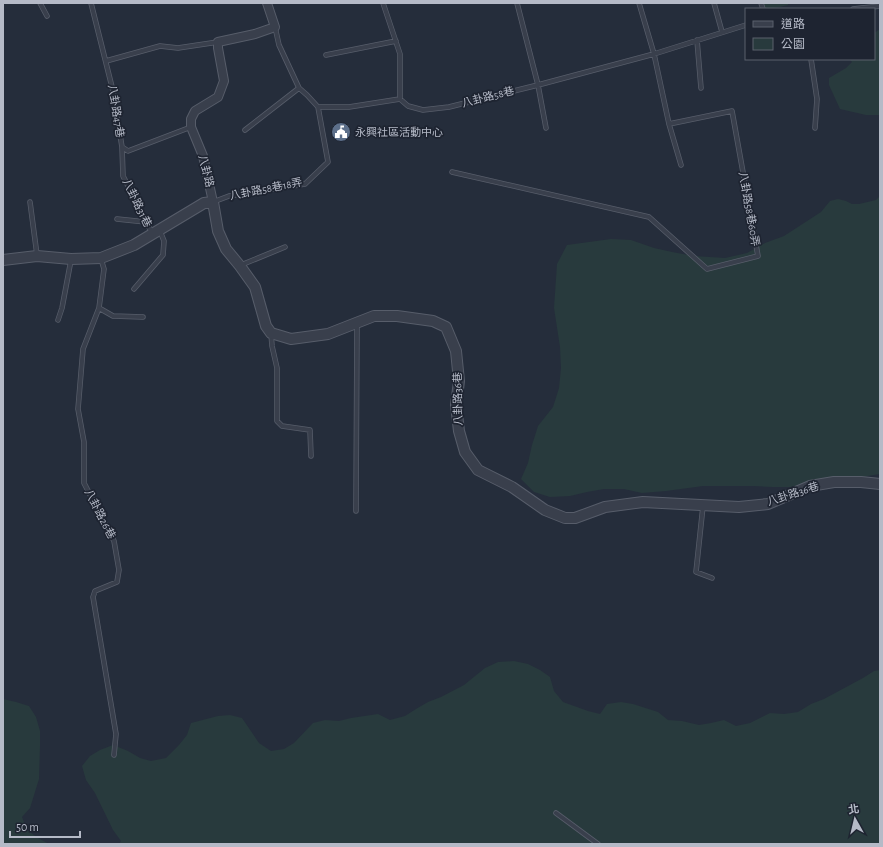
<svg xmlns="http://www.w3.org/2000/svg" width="883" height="847" viewBox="0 0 883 847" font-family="'Alegreya Sans','Noto Sans TC',sans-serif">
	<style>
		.green { fill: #283a3d }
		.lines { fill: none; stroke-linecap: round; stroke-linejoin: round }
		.service-casing { stroke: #575d6a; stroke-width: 5.5 }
		.minor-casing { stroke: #575d6a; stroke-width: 10 }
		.tertiary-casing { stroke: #575d6a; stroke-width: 12 }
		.service { stroke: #393f4c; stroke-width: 4 }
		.minor { stroke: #393f4c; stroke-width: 8 }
		.tertiary { stroke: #393f4c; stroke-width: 10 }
		.labels { text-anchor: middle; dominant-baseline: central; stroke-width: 3.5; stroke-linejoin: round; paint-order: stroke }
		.street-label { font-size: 11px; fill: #b5bac7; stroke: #1e2431 }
		.poi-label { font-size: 11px; fill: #b5bac7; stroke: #1e2431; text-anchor: start }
	</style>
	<rect width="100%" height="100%" fill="#252d3b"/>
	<path class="green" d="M 762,3 L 788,3 L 788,5 C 779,7 770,10 761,8 Z
		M 880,29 L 880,115 L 866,115 L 840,109 L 829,85 L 829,78 L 846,68 L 852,62 L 849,59 L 874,59 L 874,33 Z
		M 880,196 L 880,474 L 862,477 L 845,482 L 791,487 L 773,487 L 753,486 L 703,486 L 666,491 L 642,493 L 624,489 L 604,489 L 587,492 L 570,496 L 550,497 L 534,492 L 521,479 L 528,463 L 532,445 L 538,426 L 553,407 L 559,388 L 561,368 L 560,347 L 554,308 L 557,264 L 567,245 L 611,239 L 631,240 L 654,248 L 672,252 L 694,256 L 725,258 L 747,253 L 765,243 L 784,236 L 821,212 L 830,201 L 838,199 L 846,201 L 852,204 L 859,204 L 876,200 Z
		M 514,661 L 528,664 L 540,670 L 550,677 L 554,691 L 563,702 L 588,711 L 600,714 L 607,704 L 621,702 L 633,704 L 658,712 L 668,720 L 682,721 L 699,725 L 711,723 L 724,720 L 736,726 L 750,723 L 770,713 L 784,714 L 798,712 L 811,704 L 824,699 L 863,678 L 874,671 L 880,670 L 880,844 L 119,844 L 121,841 L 113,830 L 95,793 L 86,780 L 82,766 L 90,756 L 100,750 L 113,745 L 128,751 L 140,758 L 151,761 L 166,758 L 179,745 L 187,735 L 191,723 L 218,716 L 230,715 L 242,718 L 259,743 L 271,751 L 284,749 L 294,743 L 313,723 L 325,720 L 339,721 L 351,718 L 378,714 L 390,720 L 405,716 L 416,709 L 428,702 L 441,697 L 464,685 L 485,668 L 498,662 Z
		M 3,699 L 16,702 L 29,706 L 36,717 L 40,731 L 40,746 L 39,779 L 30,808 L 22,817 L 27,830 L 38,838 L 49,844 L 3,844 Z"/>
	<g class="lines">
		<g class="service-casing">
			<path id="service" d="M 40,3 L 47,16
				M 91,3 L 113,91 L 122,147 L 128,151 L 191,127
				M 383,3 L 400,54 L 400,99
				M 517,3 L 538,85 L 546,128
				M 714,3 L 722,32
				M 761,3 L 763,9
				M 853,9 L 880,6
				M 275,27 L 279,45 L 299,88 L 307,95 L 318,107 L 349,107 L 400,99 L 408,106 L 423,110 L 449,107 L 538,85 L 654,54 L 746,25
				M 697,40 L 701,88
				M 326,55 L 396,41
				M 811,59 L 817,99 L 815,128
				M 106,61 L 160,46 L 178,48 L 218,42
				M 669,124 L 681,165
				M 245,130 L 299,88
				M 122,147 L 123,176 L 152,233
				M 452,172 L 649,217 L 707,269 L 758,256 L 732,111 L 669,124 L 654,54 L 639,3
				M 30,202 L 37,255
				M 213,202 L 229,196 L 305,184 L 328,162 L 318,107
				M 117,219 L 146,222
				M 101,259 L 104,269 L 99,308 L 83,349 L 78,409 L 84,442 L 84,483 L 114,541 L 119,570 L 117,582 L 95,591 L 93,597 L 116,734 L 114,755
				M 241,265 L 285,247
				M 134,289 L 163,255 L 164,241 L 160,231
				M 99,308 L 113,316 L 143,317
				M 58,320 L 62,308 L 71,260
				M 271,333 L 272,346 L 277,368 L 277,421 L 282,426 L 310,430 L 311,456
				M 703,506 L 696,572 L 712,578
				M 356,511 L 357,323
				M 556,813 L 598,844"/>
		</g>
		<g class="minor-casing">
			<path id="minor" d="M 213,202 L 203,156 L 191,127 L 191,119 L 195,111 L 218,97 L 224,81 L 218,48 L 218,42 L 255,34 L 275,27 L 267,3"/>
		</g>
		<g class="tertiary-casing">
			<path id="tertiary" d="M 3,260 L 37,256 L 71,259 L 101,258 L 134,245 L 204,203 L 213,202 L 218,231 L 226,249 L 240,266 L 255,287 L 266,326 L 271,333 L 291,339 L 328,334 L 374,316 L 397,316 L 433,321 L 446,327 L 456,351 L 459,381 L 456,405 L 459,431 L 465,452 L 478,470 L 512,487 L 545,510 L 565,518 L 575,518 L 605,507 L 643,502 L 739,507 L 768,504 L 810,486 L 834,482 L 861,482 L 880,484"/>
		</g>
		<use href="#service" class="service"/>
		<use href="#minor" class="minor"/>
		<use href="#tertiary" class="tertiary"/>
	</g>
	<defs>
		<g id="civic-disc" transform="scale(1)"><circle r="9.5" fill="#5c6f8a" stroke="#1e2431"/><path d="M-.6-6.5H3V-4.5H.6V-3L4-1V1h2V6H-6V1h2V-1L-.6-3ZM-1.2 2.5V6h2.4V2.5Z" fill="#fff"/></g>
	</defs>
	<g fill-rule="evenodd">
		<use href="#civic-disc" x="341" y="132"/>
	</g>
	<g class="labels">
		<g class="street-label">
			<text transform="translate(488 97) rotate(-14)">八卦路58巷</text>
			<text transform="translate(116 111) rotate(81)">八卦路47巷</text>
			<text transform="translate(206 171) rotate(76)">八卦路</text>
			<text transform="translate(266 189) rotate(-11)">八卦路58巷18弄</text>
			<text transform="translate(137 203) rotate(64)">八卦路31巷</text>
			<text transform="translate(749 209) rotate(80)">八卦路58巷60弄</text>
			<text transform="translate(458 399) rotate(-91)">八卦路36巷</text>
			<text transform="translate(793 494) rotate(-18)">八卦路36巷</text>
			<text transform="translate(100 514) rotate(63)">八卦路26巷</text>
		</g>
		<g class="poi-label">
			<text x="355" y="132">永興社區活動中心</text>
		</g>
	</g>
	<rect width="883" height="847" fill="none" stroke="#b5bac7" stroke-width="8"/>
	<rect x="745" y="8" width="130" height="52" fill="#1e2431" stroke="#5a606d"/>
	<rect x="753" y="21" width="20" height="6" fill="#393f4c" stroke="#5a606d"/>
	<text x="781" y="28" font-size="12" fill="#b5bac7">道路</text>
	<rect x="753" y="38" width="20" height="12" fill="#283a3d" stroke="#5a606d"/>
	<text x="781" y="48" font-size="12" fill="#b5bac7">公園</text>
	<g transform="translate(855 819) rotate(352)" stroke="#1e2431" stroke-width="3" paint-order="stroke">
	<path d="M0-3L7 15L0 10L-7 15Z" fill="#b5bac7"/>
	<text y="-6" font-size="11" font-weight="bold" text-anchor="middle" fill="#b5bac7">北</text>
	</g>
	<path d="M10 831v6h70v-6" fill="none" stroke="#b5bac7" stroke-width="2"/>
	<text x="16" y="831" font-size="12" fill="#b5bac7" stroke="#1e2431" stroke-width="3" paint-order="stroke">50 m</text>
</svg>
